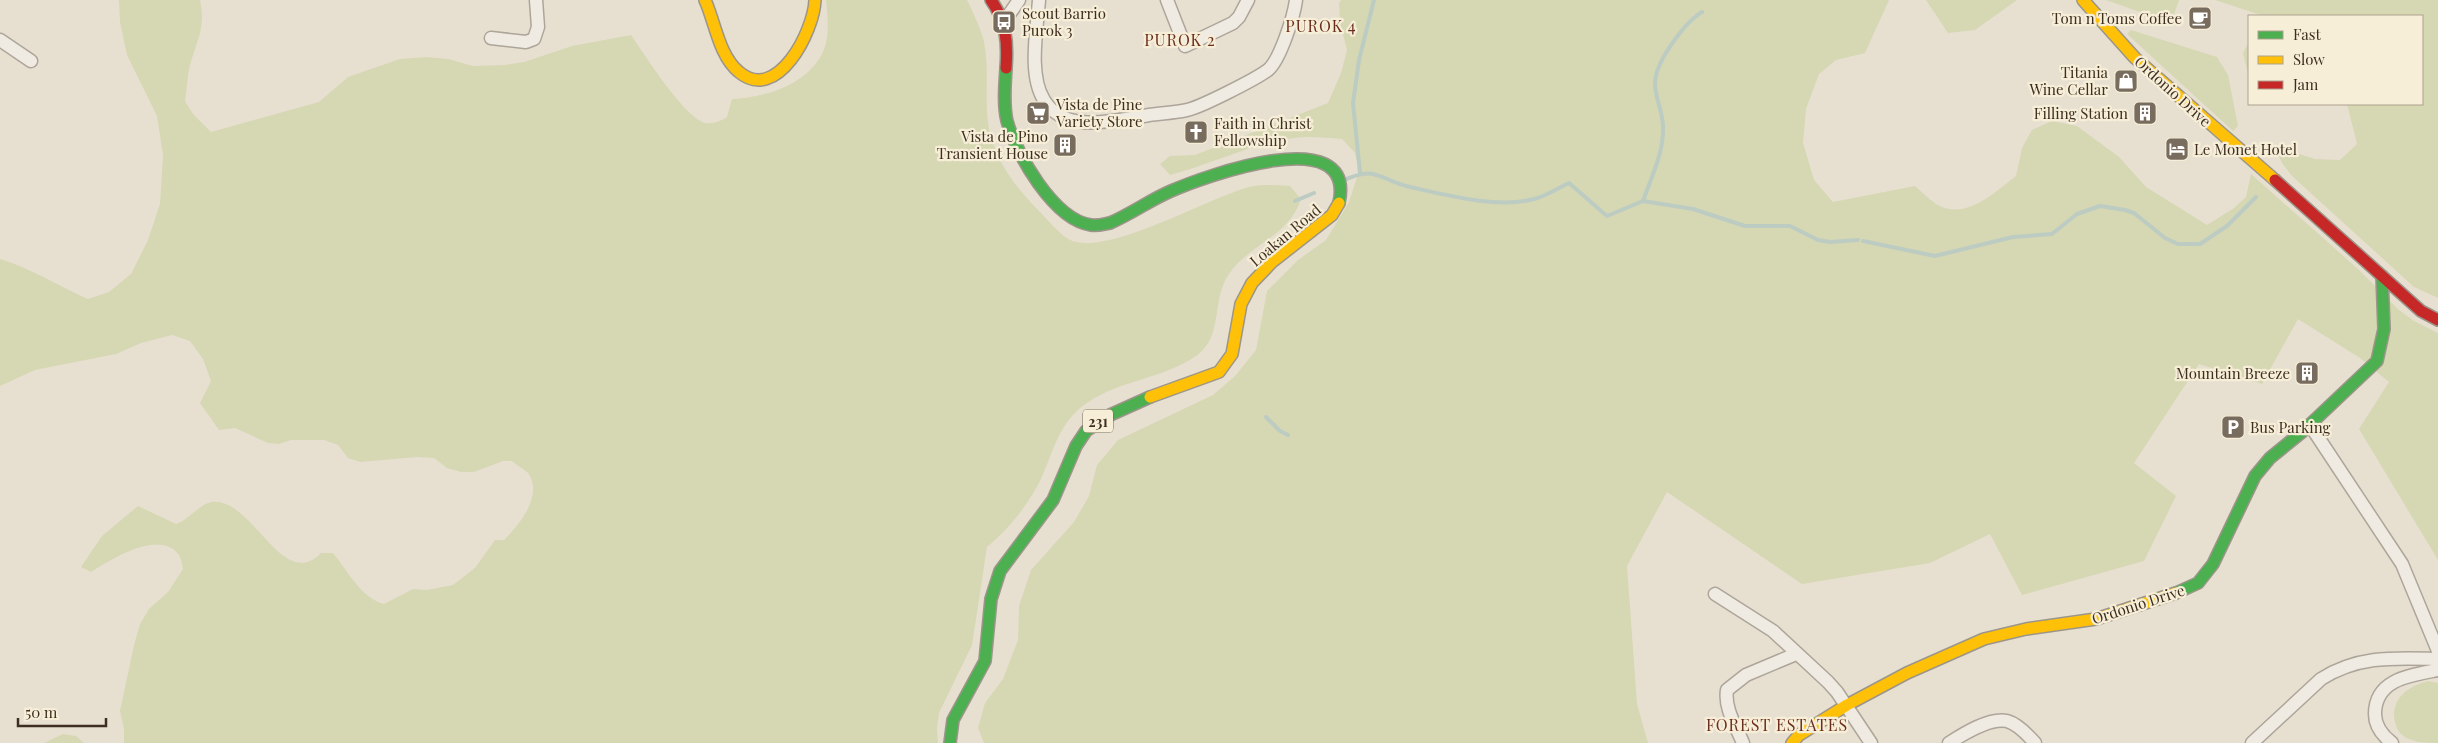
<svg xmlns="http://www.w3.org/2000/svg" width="2438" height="743" viewBox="0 0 2438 743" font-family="'Playfair Display',serif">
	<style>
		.green { fill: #d6d7b3 }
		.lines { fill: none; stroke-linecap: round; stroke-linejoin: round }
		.stream { stroke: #bcccc2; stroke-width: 4 }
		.street-casing { stroke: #ada599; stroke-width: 15 }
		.fast-casing { stroke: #9c958a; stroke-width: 14 }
		.slow-casing { stroke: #9c958a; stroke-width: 14 }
		.jam-casing { stroke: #9c958a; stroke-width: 14 }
		.street { stroke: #efebe3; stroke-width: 12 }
		.fast { stroke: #4caf50; stroke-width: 11 }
		.slow { stroke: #ffc107; stroke-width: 11 }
		.jam { stroke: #c62828; stroke-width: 11 }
		.labels { text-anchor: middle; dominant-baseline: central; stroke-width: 4.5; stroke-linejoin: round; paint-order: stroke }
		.shield { fill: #f7eed8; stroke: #756857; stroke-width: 1 }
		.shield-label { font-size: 14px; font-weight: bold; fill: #3d2e20 }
		.poi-label { font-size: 15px; fill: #3d2e20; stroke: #f7eed8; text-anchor: start }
		.street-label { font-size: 15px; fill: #3d2e20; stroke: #f7eed8 }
		.neighbourhood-label { font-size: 16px; letter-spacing: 1px; fill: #6b2e1e; stroke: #f7eed8 }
	</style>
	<rect width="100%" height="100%" fill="#e7e0d1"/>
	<path class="green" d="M 119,0 L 200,0 C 206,27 197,40 190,65 C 187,77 187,89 185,101 L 193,114 L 211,132 L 319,102 L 348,77 L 400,59 L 427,57 L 448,59 L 473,66 L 505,65 L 524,62 L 572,46 L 631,35 C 645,55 683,116 705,123 C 713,124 721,121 727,117 L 732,99 C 765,97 805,86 822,54 C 830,39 828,16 826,0 L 967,0 C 973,12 981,29 984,42 C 991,76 981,110 993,143 C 1002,170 1020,192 1040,212 C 1048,220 1059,234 1070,240 C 1106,257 1208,198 1249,187 C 1262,184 1276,185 1290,186 L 1301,199 C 1288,238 1249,244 1229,274 C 1211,299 1224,337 1196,356 C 1159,382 1106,380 1073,415 C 1056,434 1051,457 1041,479 C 1028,505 1009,529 987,547 L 972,645 L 939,713 L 937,729 L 938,743 L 124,743 L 124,729 L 120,711 L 134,645 L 140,624 L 149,609 L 168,592 L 183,569 C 182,564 181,557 178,554 C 159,529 110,560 91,572 L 81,567 L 102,536 L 138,506 L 176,524 C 189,520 199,504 212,502 C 253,497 282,593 321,553 L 333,553 C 348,571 361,598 384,604 L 413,589 L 427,590 L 453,585 L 475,568 L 495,540 L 504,540 C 519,525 544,495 528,473 C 524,469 516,465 512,461 L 503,461 L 474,472 L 461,472 L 447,468 L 434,458 L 417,457 L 360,462 L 348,458 L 338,445 L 324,440 L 291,440 L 279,444 L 268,443 L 235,428 L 219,430 L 200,403 L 211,381 L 203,359 L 190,341 L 172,335 L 141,343 L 116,354 L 35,370 L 0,386 L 0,259 C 31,268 58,286 88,299 L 109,292 L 131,274 L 148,240 L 160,204 L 163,155 L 157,116 L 127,55 L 120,22 Z
		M 1341,0 L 1889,0 L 1865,53 L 1836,60 L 1819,74 L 1806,109 L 1803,143 L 1814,180 L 1833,202 L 1915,186 C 1922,192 1929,199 1936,204 C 1965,222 1995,192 2016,176 L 2022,148 L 2032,130 L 2052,121 L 2077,126 L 2119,157 L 2146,187 L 2207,225 L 2234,208 L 2246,197 L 2251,174 L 2359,270 L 2399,310 L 2414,321 L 2438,333 L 2438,560 L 2359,429 L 2389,382 L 2360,358 L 2298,319 L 2262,384 L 2199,364 L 2134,463 L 2176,496 L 2144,561 L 2022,595 L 1990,534 L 1930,563 L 1802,584 L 1667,492 L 1627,566 L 1637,704 L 1648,743 L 984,743 L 978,728 L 985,703 L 1003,679 L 1018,640 L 1019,606 L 1031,570 L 1074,522 L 1089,496 L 1097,465 L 1118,440 L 1213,395 L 1235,376 L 1256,350 L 1267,291 L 1298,260 L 1326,240 L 1349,202 L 1359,171 L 1355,153 L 1342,139 C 1331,138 1319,137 1307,137 C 1263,138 1214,164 1170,175 L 1160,164 L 1170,156 L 1195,155 L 1328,103 L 1341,73 L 1347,50 L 1340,23 L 1339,3 Z
		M 1926,0 L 2017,0 L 1975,30 L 1948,33 Z
		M 2106,0 L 2179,0 L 2171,23 Z
		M 2215,0 L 2438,0 L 2438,298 L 2414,287 L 2292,176 L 2282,163 L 2274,146 L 2315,159 L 2340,160 L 2357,144 L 2347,104 L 2422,104 L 2422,16 L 2264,16 Z
		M 2131,30 L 2217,57 L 2228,75 L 2238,126 L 2233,131 L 2127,34 Z
		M 2249,42 L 2249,77 L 2243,53 Z
		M 2428,681 L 2438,683 L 2438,743 C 2426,743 2411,743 2401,734 C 2397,731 2395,722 2394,717 C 2393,696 2410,686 2428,681 Z
		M 63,734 L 76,736 L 84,743 L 44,743 Z"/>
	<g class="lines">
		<path class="stream" d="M 1360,173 L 1353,103 L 1359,60 L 1374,0
			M 1342,181 C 1378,164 1378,180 1410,187 C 1446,195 1498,209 1534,199 C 1546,196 1558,188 1569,183 L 1607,216 L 1643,201 L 1693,209 L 1745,226 L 1790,226 L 1818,240 L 1830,242 L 1858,240
			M 1295,201 L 1314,193
			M 1643,201 C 1651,178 1664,152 1663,127 C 1663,111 1654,96 1655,81 C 1657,60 1685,22 1702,12
			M 1863,241 L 1935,256 L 2013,237 L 2052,234 L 2077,214 L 2100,206 L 2125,210 L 2134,213 L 2165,238 L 2178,244 L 2200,244 L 2227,226 L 2256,197
			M 1266,417 L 1280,431 L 1288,435"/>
		<g class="street-casing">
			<path id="street" d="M 1039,0 C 1037,29 1028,75 1044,100 C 1065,135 1116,120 1149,115 C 1161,113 1175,113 1187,110 C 1201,107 1256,79 1268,70 C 1280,60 1294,16 1296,0
				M 1167,0 L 1185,46 L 1233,23 L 1239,17 L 1248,0
				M 1004,22 L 1019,0
				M 491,38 L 526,42 L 534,39 L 538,27 L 536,0
				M 0,40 L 31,61
				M 2310,425 L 2402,564 L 2438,651
				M 1715,594 L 1773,631 L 1828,682 L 1837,692 L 1871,743
				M 1743,743 C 1736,726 1724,708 1727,690 L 1746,675 L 1796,654
				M 1949,743 C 1963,734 1990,717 2007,721 C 2018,724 2028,735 2035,743
				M 2252,743 L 2321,679 C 2359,655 2395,658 2438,659
				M 2392,743 C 2383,736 2375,726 2375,714 C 2375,679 2411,675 2438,670"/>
		</g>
		<g class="fast-casing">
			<path id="fast" d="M 1006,68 C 1005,85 1003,104 1007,121 C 1016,154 1054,220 1091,225 C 1098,226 1104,224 1110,223 C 1131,214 1150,200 1171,191 C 1203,177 1357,120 1339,203
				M 2176,593 L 2198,583 L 2213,564 L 2255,476 L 2270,458 L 2302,432 L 2377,361 L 2384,329 L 2382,276
				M 950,743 L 953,720 L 985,661 L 991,599 L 1000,571 L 1053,500 L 1076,446 L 1086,431 L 1110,415 L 1150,397"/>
		</g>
		<g class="slow-casing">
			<path id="slow" d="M 705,0 C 715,22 719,56 739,72 C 777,104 814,31 815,0
				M 2083,0 L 2135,58 L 2275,180
				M 1150,397 L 1219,372 L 1232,354 L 1241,304 L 1252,283 L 1272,262 L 1332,215 L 1339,203
				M 1792,743 L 1799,735 L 1847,705 L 1907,673 L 1984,639 L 2026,629 L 2096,619 L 2176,593"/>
		</g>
		<g class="jam-casing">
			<path id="jam" d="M 991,0 C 1006,21 1008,42 1006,68
				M 2275,180 L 2421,311 L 2438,320"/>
		</g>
		<use href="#street" class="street"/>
		<use href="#fast" class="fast"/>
		<use href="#slow" class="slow"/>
		<use href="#jam" class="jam"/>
	</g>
	<defs>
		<g id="cafe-square" transform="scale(1.25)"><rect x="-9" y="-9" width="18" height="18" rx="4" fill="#786c5e" stroke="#f7eed8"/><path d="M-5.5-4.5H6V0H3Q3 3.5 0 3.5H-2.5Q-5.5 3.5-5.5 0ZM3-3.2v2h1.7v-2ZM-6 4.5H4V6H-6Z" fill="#fff"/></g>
		<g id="bus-square" transform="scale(1.25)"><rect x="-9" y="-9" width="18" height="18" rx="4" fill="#786c5e" stroke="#f7eed8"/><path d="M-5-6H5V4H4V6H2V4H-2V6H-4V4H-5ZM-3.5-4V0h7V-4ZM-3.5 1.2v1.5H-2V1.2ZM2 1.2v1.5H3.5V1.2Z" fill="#fff"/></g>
		<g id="shop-square" transform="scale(1.25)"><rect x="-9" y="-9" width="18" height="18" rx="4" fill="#786c5e" stroke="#f7eed8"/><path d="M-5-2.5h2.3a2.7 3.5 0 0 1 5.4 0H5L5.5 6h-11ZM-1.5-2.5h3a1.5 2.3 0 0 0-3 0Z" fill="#fff"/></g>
		<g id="supermarket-square" transform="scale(1.25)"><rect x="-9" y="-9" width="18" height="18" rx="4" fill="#786c5e" stroke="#f7eed8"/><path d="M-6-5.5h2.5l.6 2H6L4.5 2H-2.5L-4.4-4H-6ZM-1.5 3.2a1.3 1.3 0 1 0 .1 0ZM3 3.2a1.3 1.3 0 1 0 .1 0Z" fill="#fff"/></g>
		<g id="building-square" transform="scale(1.25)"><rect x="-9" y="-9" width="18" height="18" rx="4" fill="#786c5e" stroke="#f7eed8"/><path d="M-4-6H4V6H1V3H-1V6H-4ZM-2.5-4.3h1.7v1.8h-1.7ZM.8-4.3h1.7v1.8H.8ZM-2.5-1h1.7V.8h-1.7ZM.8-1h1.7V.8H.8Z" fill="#fff"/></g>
		<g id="church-square" transform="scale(1.25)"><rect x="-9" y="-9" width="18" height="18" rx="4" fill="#786c5e" stroke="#f7eed8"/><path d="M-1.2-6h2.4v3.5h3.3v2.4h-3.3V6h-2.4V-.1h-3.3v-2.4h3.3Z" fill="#fff"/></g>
		<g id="hotel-square" transform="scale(1.25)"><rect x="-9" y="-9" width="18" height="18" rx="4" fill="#786c5e" stroke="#f7eed8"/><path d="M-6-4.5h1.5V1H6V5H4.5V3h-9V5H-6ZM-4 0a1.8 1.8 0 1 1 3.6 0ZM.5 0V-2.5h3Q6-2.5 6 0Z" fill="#fff"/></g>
		<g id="parking-square" transform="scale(1.25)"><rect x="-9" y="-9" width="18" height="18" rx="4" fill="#786c5e" stroke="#f7eed8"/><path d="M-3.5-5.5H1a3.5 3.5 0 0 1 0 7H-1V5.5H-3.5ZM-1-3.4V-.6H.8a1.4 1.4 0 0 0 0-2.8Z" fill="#fff"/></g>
	</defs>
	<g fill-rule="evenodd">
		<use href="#cafe-square" x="2200" y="18"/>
		<use href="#bus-square" x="1004" y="22"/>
		<use href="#shop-square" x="2126" y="81"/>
		<use href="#supermarket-square" x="1038" y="113"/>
		<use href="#building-square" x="2145" y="113"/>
		<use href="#church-square" x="1196" y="132"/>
		<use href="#building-square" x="1065" y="145"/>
		<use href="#hotel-square" x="2177" y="149"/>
		<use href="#building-square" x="2307" y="373"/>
		<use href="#parking-square" x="2233" y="427"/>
	</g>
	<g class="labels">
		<rect class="shield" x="1083" y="409.5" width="30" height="23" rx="4"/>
		<g class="shield-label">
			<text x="1098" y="421">231</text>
		</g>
		<g class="poi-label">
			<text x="1022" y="13">Scout Barrio<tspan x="1022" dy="17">Purok 3</tspan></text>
			<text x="2182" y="18" text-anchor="end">Tom n Toms Coffee</text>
			<text x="2108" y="72" text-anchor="end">Titania<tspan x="2108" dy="17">Wine Cellar</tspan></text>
			<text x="1056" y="104">Vista de Pine<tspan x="1056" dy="17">Variety Store</tspan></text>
			<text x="2128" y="113" text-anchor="end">Filling Station</text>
			<text x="1214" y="123">Faith in Christ<tspan x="1214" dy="17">Fellowship</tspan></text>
			<text x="1048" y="136" text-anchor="end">Vista de Pino<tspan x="1048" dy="17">Transient House</tspan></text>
			<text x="2194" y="149">Le Monet Hotel</text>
			<text x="2290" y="373" text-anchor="end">Mountain Breeze</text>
			<text x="2250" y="427">Bus Parking</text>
		</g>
		<g class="street-label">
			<text transform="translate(2173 91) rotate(42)">Ordonio Drive</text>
			<text transform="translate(1285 235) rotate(-40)">Loakan Road</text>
			<text transform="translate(2138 604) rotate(-18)">Ordonio Drive</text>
		</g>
		<g class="neighbourhood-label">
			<text x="1321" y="25">PUROK 4</text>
			<text x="1180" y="39">PUROK 2</text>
			<text x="1777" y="724">FOREST ESTATES</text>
		</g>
	</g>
	<rect x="2248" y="15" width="175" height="90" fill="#f7eed8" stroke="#ada18e"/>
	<rect x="2258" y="31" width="25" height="8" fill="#4caf50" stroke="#ada18e"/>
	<text x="2293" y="40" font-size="15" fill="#3d2e20">Fast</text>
	<rect x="2258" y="56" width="25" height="8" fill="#ffc107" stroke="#ada18e"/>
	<text x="2293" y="65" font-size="15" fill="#3d2e20">Slow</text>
	<rect x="2258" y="81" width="25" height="8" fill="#c62828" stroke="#ada18e"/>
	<text x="2293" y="90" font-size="15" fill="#3d2e20">Jam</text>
	<path d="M18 718v8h88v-8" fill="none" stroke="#3d2e20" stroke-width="2.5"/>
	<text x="25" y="718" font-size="15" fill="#3d2e20" stroke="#f7eed8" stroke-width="4" paint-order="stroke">50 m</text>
</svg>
